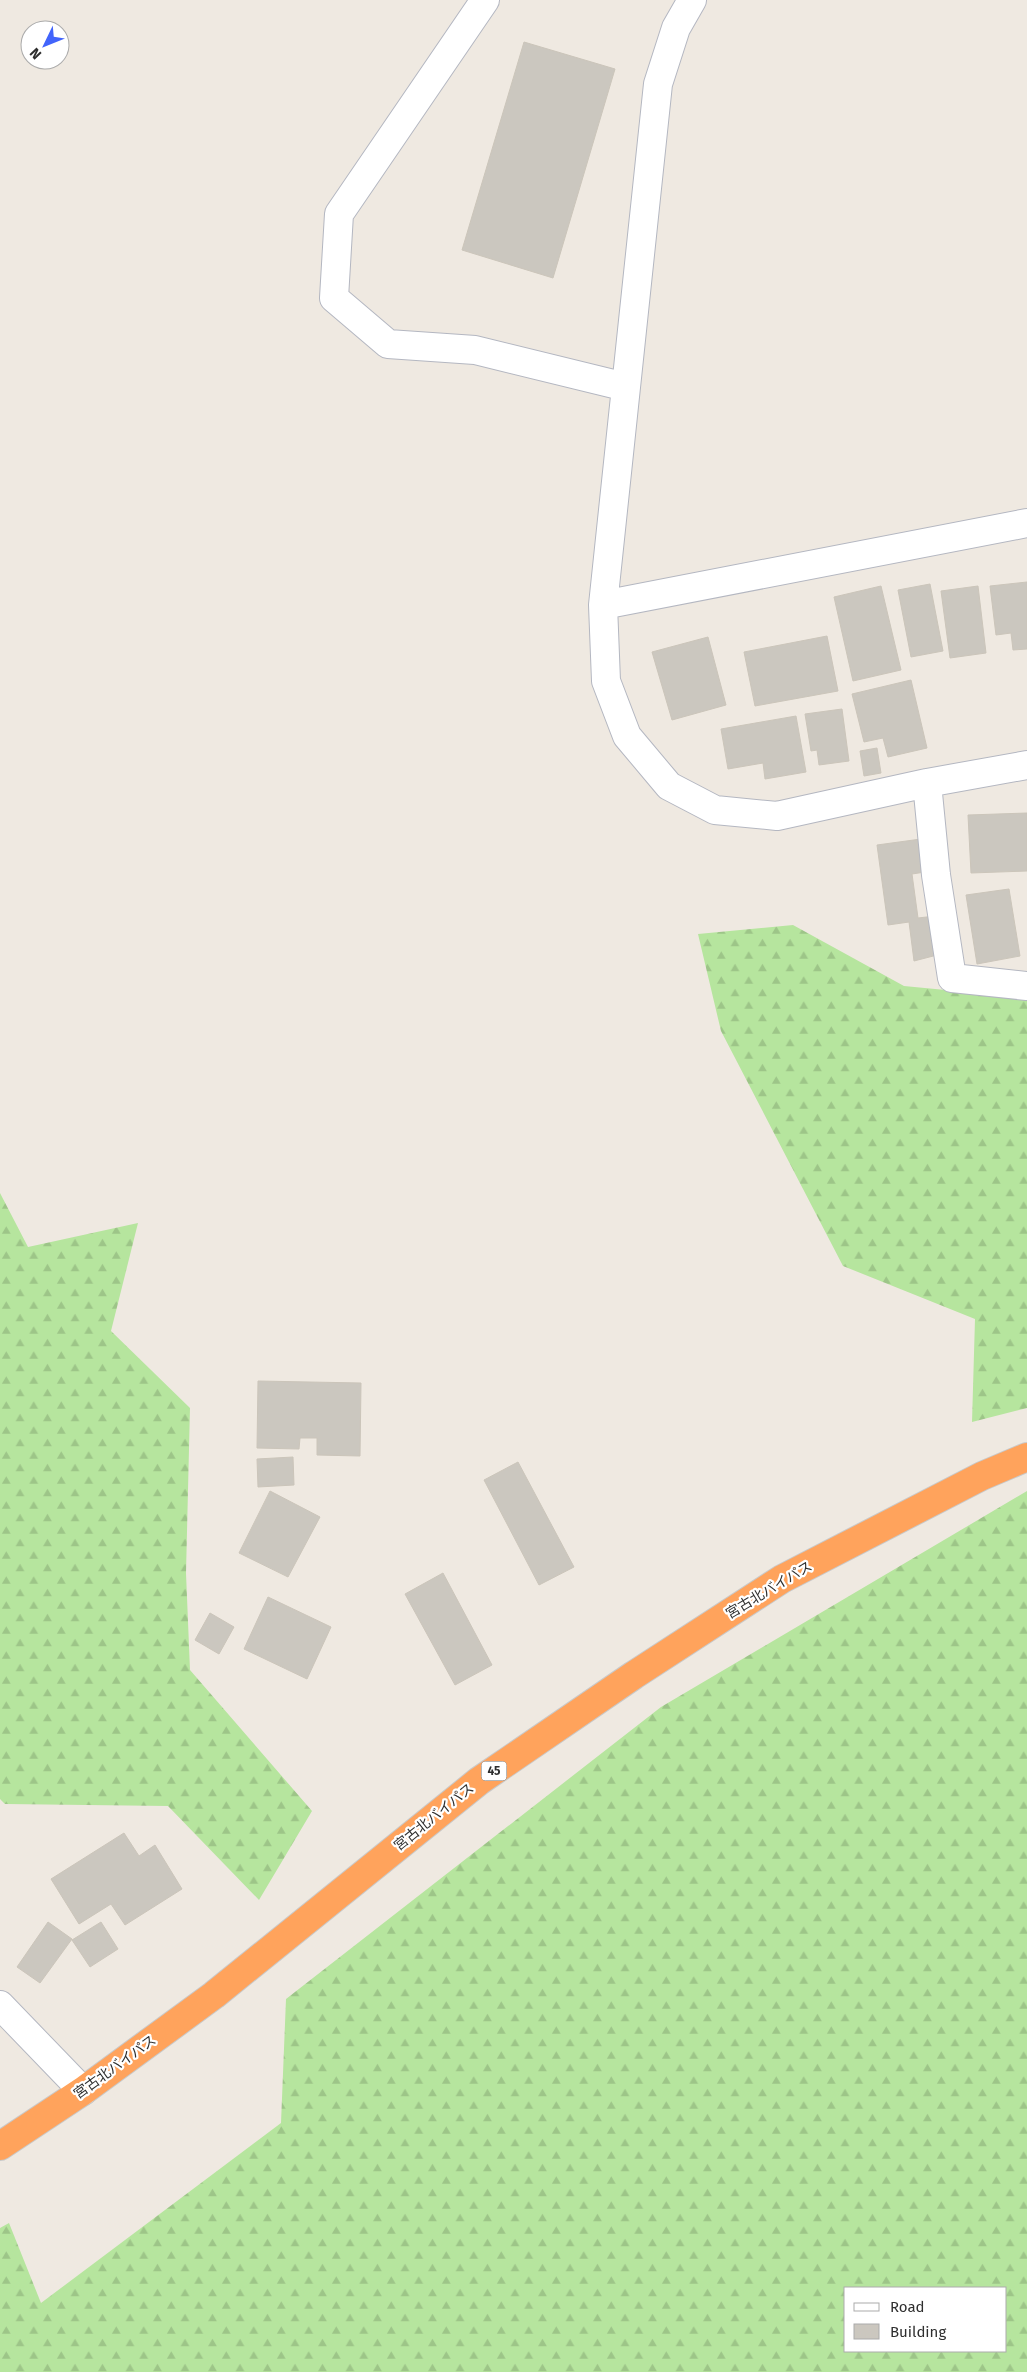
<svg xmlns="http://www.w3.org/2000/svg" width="1027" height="2372" viewBox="0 0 1027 2372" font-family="'Fira Sans','Noto Sans JP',sans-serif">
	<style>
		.forest { fill: url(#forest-firs); fill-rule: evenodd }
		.building { fill: #cbc7bf; stroke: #cbc5ba }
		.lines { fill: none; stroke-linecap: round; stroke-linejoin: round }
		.minor-casing { stroke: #b4b7c1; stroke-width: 30 }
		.highway-casing { stroke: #c9c9c9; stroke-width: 30 }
		.minor { stroke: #fff; stroke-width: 28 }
		.highway { stroke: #ffa35c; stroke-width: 28 }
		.labels { text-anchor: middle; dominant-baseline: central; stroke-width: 4.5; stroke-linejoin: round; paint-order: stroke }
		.shield { fill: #fff; stroke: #6d6d6d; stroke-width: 1 }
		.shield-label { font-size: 12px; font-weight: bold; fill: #2e2e2e }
		.street-label { font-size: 14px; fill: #2e2e2e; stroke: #fff }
	</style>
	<defs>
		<pattern id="forest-firs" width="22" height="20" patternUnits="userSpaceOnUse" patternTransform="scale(1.25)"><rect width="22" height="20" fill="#b6e59e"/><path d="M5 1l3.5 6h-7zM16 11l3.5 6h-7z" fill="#9dc588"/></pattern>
	</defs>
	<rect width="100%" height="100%" fill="#efe9e1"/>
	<path class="forest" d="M 793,925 L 904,986 L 1027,998 L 1027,1408 L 972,1422 L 975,1319 L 843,1266 L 721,1031 L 698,934 Z
		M 0,1193 L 28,1247 L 138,1223 L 111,1331 L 190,1408 L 186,1573 L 190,1670 L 312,1811 L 259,1900 L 168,1806 L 5,1804 L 0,1799 Z
		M 1027,1491 L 1027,2372 L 0,2372 L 0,2228 L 9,2223 L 41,2303 L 281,2123 L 286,1999 L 661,1707 ZM 1006,2288 L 1006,2351 L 846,2351 L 846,2288 Z"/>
	<path class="building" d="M 524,42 L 615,69 L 553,278 L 462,250 Z
		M 1027,582 L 1027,649 L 1013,650 L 1011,633 L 996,635 L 990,586 Z
		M 930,584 L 943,651 L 911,657 L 898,590 Z
		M 881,586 L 901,670 L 853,681 L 834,597 Z
		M 978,586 L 986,653 L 950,658 L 941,591 Z
		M 827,636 L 838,691 L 755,706 L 744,652 Z
		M 708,637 L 726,705 L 672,720 L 652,652 Z
		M 911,680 L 927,748 L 888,757 L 883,738 L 864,742 L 852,694 Z
		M 842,709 L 849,761 L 819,765 L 817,750 L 811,751 L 805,714 Z
		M 796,716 L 806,772 L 765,779 L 763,763 L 728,769 L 721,729 Z
		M 877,748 L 881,773 L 864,776 L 860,751 Z
		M 1027,813 L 1027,871 L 971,873 L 968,815 Z
		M 921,839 L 925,872 L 912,874 L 918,918 L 935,916 L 941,954 L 914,961 L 909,922 L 888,925 L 877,845 Z
		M 1009,889 L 1020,956 L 977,964 L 966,895 Z
		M 258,1381 L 361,1383 L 360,1456 L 317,1455 L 317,1438 L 300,1438 L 299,1449 L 257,1448 Z
		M 293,1457 L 294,1485 L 258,1487 L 257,1459 Z
		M 518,1462 L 574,1567 L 539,1585 L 484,1480 Z
		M 270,1491 L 320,1517 L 288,1577 L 239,1553 Z
		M 443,1573 L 492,1665 L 455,1685 L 405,1594 Z
		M 268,1597 L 331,1627 L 307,1679 L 244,1649 Z
		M 210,1613 L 234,1627 L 219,1654 L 195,1640 Z
		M 124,1833 L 139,1856 L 155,1845 L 182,1889 L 125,1925 L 111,1904 L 79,1924 L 51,1879 Z
		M 48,1922 L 72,1939 L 40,1983 L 17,1967 Z
		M 101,1922 L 118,1949 L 90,1967 L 72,1940 Z"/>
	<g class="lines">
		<g class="minor-casing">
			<path id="minor" d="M 485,0 L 339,214 L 334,298 L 388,344 L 475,350 L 626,387
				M 692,0 L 676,28 L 658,84 L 603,605 L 606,681 L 627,736 L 669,786 L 715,810 L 777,816 L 927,783 L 1027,765
				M 603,605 L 1027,523
				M 927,783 L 936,875 L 952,978 L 1027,986
				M 0,2005 L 83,2091"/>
		</g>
		<g class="highway-casing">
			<path id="highway" d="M 0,2146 L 83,2091 L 214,1995 L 479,1781 L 634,1675 L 782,1579 L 982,1476 L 1027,1457"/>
		</g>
		<use href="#minor" class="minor"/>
		<use href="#highway" class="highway"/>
	</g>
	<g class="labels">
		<rect class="shield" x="481.5" y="1761.5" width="25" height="19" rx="4"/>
		<g class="shield-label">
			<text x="494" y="1771">45</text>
		</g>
		<g class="street-label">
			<text transform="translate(769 1590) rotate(-31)">宮古北バイパス</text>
			<text transform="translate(434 1817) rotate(-39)">宮古北バイパス</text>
			<text transform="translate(115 2067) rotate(-36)">宮古北バイパス</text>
		</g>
	</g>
	<rect x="844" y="2287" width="162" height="65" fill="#ffffff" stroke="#ababab"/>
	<rect x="854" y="2303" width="25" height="8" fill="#ffffff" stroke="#ababab"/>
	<text x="890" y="2312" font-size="15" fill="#2e2e2e">Road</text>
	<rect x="854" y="2324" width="25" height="15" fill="#cbc7bf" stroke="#ababab"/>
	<text x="890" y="2337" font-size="15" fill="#2e2e2e">Building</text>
	<g transform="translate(45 45) rotate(227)"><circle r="24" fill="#ffffff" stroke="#ababab"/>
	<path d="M0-4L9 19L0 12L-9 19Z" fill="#4264fb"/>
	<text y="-8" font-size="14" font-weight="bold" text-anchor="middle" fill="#2e2e2e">N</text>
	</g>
</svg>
